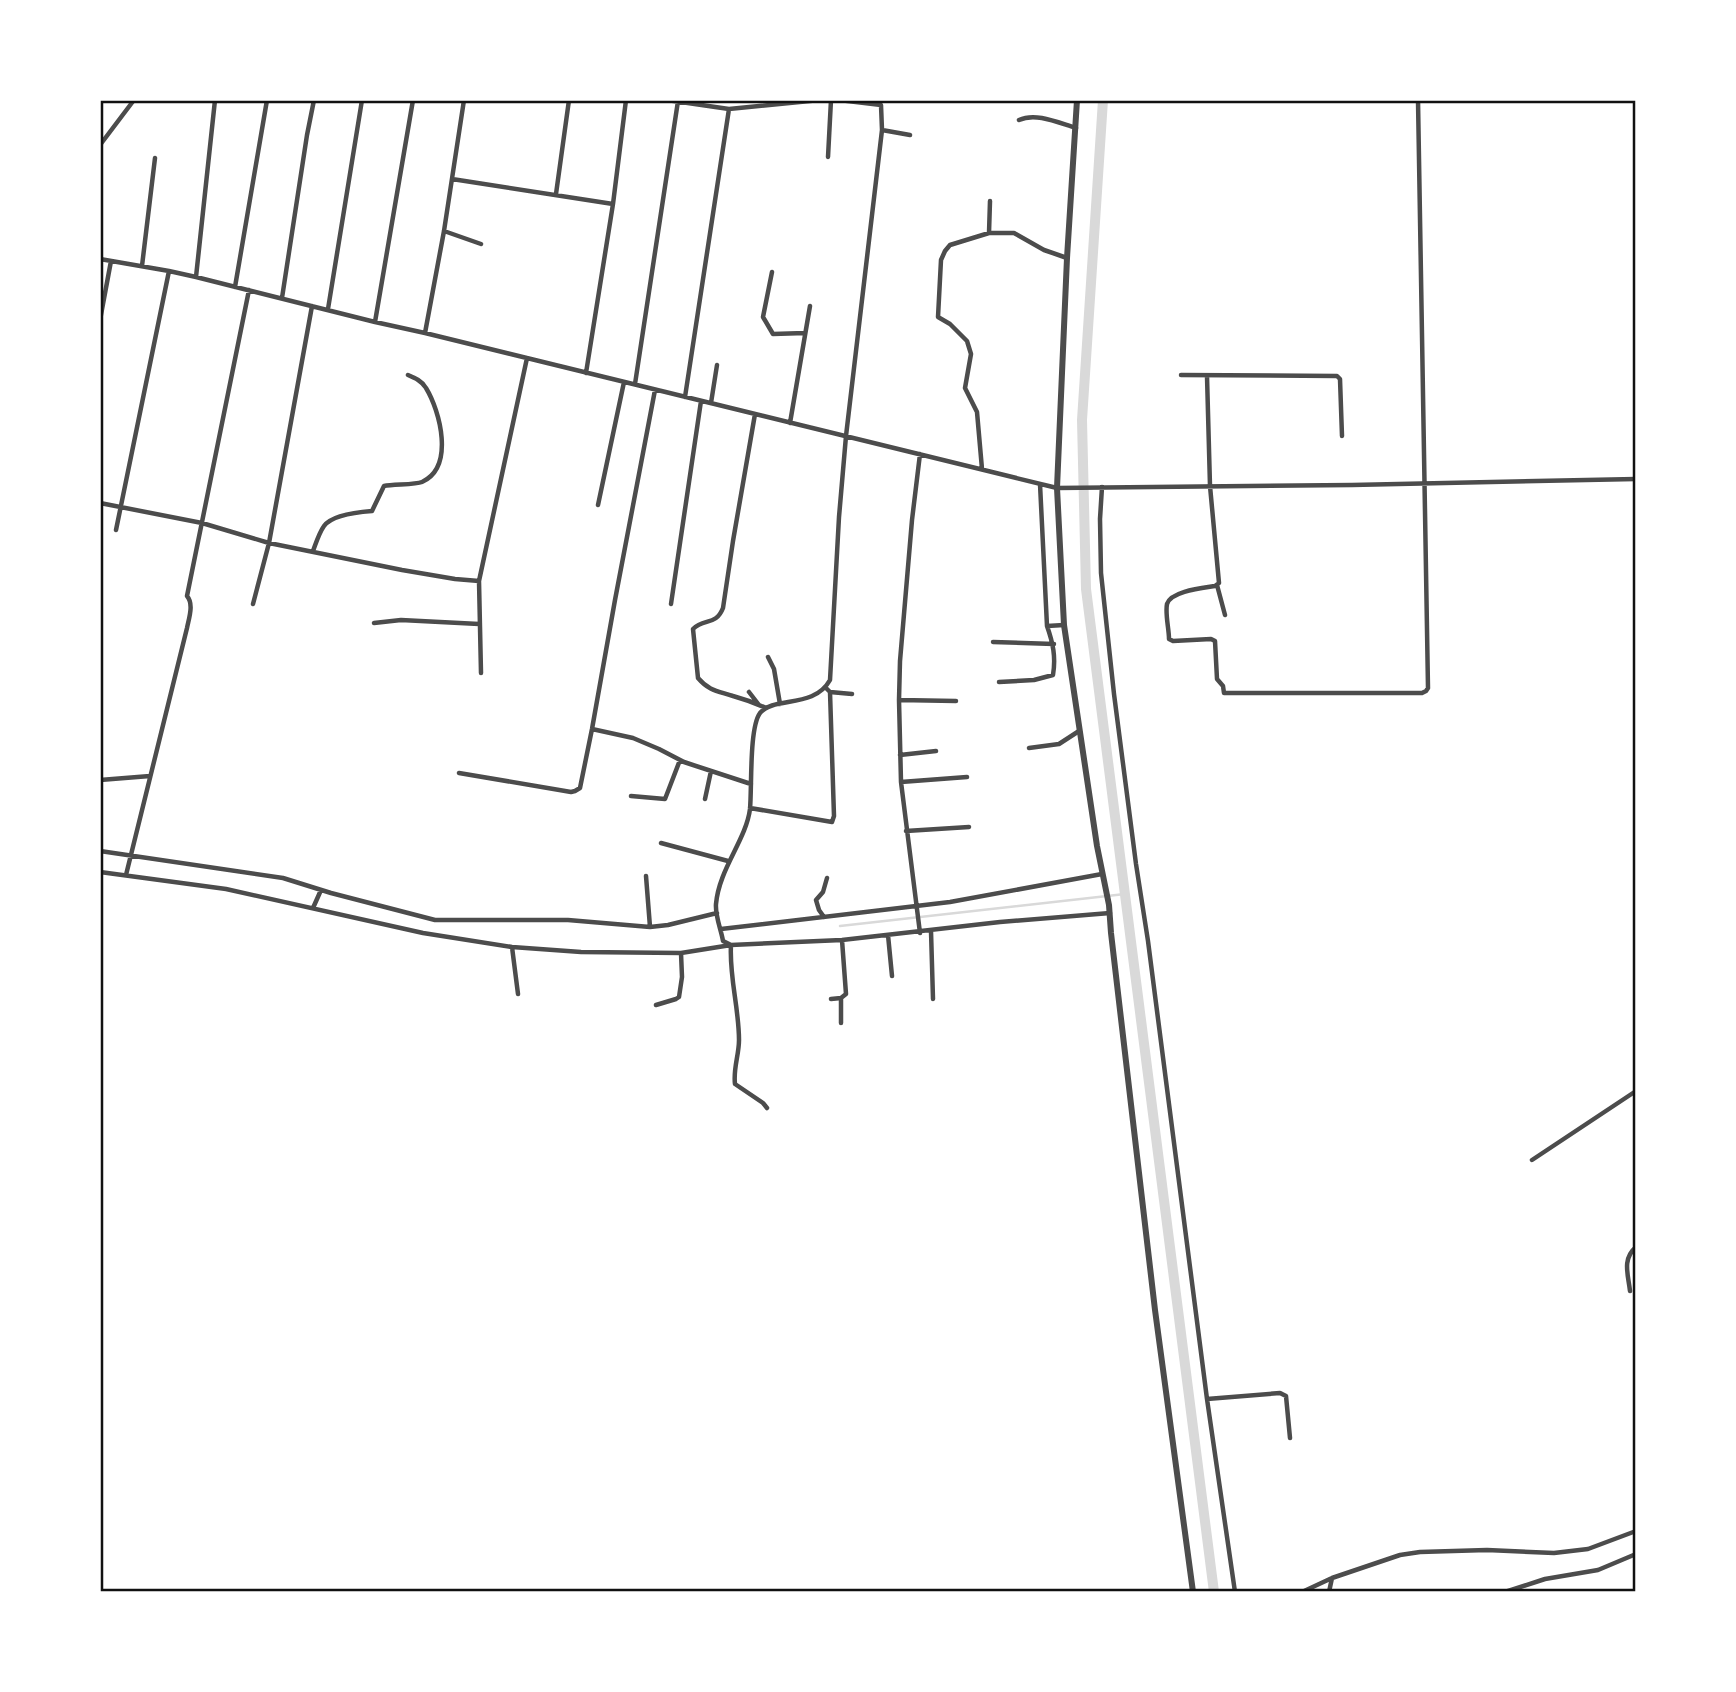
<svg xmlns="http://www.w3.org/2000/svg" width="1736" height="1692" viewBox="0 0 1736 1692" font-family="Poppins,sans-serif">
	<style>
		.lines { fill: none; stroke-linecap: round; stroke-linejoin: round }
		.stream { stroke: #d9d9d9; stroke-width: 2.5 }
		.canal { stroke: #d9d9d9; stroke-width: 10 }
		.minor { stroke: #4c4c4c; stroke-width: 4.5 }
		.tertiary { stroke: #4c4c4c; stroke-width: 6 }
		.neatline { fill: none; stroke: #111; stroke-width: 2.5 }
	</style>
	<rect width="100%" height="100%" fill="#fff"/>
	<g class="lines">
		<path class="stream" d="M 840,926 L 1125,894"/>
		<path class="canal" d="M 1103,100 L 1082,420 L 1086,589 L 1214,1592"/>
		<path class="minor" d="M 667,100 L 729,109 L 820,100
			M 1019,120 C 1036,112 1059,123 1076,128
			M 882,130 L 910,135
			M 100,145 L 134,100
			M 828,157 L 831,100
			M 452,179 L 613,204
			M 556,194 L 569,100
			M 444,231 L 481,244
			M 989,233 L 990,201
			M 100,259 L 169,271 L 196,277 L 375,322 L 425,333 L 1057,488 L 1352,485 L 1636,479
			M 142,266 L 155,158
			M 772,272 L 763,317 L 773,334 L 805,333
			M 196,277 L 215,100
			M 235,287 L 267,100
			M 282,298 L 307,135 L 314,100
			M 328,309 L 362,100
			M 100,320 L 111,261
			M 375,322 L 413,100
			M 425,333 L 444,231 L 464,100
			M 586,373 L 613,204 L 626,100
			M 1181,375 L 1337,376 L 1340,379 L 1342,436
			M 1207,376 L 1210,486 L 1219,583 L 1215,586 C 1203,588 1171,591 1167,604 C 1165,614 1169,629 1169,639 L 1173,641 L 1211,639 L 1215,641 L 1217,679 L 1223,686 L 1224,693 L 1422,693 L 1426,691 L 1428,688 L 1418,100
			M 635,384 L 678,101
			M 685,397 L 729,109
			M 711,403 L 717,365
			M 755,414 L 733,541 L 723,608 C 716,626 704,618 693,629 L 698,678 C 709,691 718,691 733,696 C 744,699 755,703 766,708
			M 790,423 L 810,306
			M 982,469 L 977,412 L 965,388 L 971,354 L 967,341 L 950,324 L 938,317 L 941,260 L 945,251 L 950,245 L 989,233 L 1014,233 L 1044,250 L 1067,258
			M 1102,487 L 1100,519 L 1101,573 L 1114,694 L 1136,864 L 1148,941 L 1207,1399 L 1235,1592
			M 100,503 L 202,523 L 269,543 L 402,570 L 455,579 L 479,581 L 527,358
			M 598,505 L 624,382
			M 116,530 L 169,271
			M 313,551 C 316,543 319,533 324,526 C 332,515 359,512 372,511 L 384,486 C 393,484 415,485 422,482 C 455,467 440,411 426,388 C 422,381 415,378 408,375
			M 479,581 L 481,673
			M 1217,585 L 1225,615
			M 253,604 L 269,543 L 312,306
			M 671,604 L 701,401
			M 374,623 L 401,620 L 479,624
			M 1047,626 L 1064,625
			M 993,642 L 1054,644
			M 768,657 L 774,669 L 780,704
			M 999,682 L 1034,680 L 1053,675 C 1056,657 1053,643 1047,626 L 1040,484
			M 749,692 L 759,705
			M 830,692 L 852,694
			M 899,700 L 956,701
			M 592,729 L 633,738 L 659,749 L 684,762 L 751,784
			M 1029,748 L 1059,744 L 1079,731
			M 900,755 L 936,751
			M 459,773 L 571,792 L 575,791 L 580,788 L 592,729 L 615,600 L 655,390
			M 100,780 L 150,776
			M 901,782 L 967,777
			M 631,796 L 665,799 L 680,760
			M 705,799 L 711,771
			M 750,808 L 832,822 L 834,816 L 830,692 L 826,688
			M 906,831 L 969,827
			M 661,843 L 728,861
			M 100,851 L 283,878 L 331,893 L 435,920 L 568,920 L 650,927 L 668,925 L 717,913
			M 100,872 L 226,889 L 423,933 L 512,947 L 581,952 L 681,953 L 731,945 L 842,940 L 1000,922 L 1110,913
			M 126,875 L 187,628 C 189,618 194,604 187,596 L 249,290
			M 646,876 L 650,927
			M 313,908 L 321,890
			M 824,917 L 819,910 L 816,900 L 823,892 L 827,878
			M 721,929 L 950,902 L 1102,874
			M 931,931 L 933,999
			M 920,933 L 901,782 L 899,700 L 900,661 L 912,520 L 920,454
			M 888,935 L 892,976
			M 512,947 L 518,994
			M 831,999 L 841,998 L 846,994 L 842,940
			M 656,1005 L 676,999 L 679,997 L 682,977 L 681,953
			M 841,1023 L 841,998
			M 767,1108 L 763,1103 L 735,1084 C 733,1069 739,1055 739,1040 C 739,1008 729,976 731,945 L 723,941 C 721,929 715,916 716,904 C 719,869 746,840 750,809 C 752,788 749,728 760,713 C 774,696 814,709 830,680 L 839,517 L 846,436 L 882,130 L 881,105 L 839,100
			M 1532,1160 L 1636,1091
			M 1630,1291 C 1628,1274 1622,1259 1636,1247
			M 1207,1399 L 1280,1393 L 1286,1396 L 1290,1438
			M 1302,1592 L 1332,1578 L 1400,1555 L 1420,1552 L 1487,1550 L 1554,1553 L 1588,1549 L 1636,1531
			M 1329,1592 L 1332,1578
			M 1505,1592 L 1545,1579 L 1598,1570 L 1636,1554"/>
		<path class="tertiary" d="M 1077,100 L 1067,258 L 1057,488 L 1064,625 L 1097,846 L 1109,905 L 1111,933 L 1155,1310 L 1193,1592"/>
	</g>
	<rect width="1736" height="1692" fill="none" stroke="#ffffff" stroke-width="203"/>
	<rect x="102" y="102" width="1532" height="1488" class="neatline"/>
</svg>
